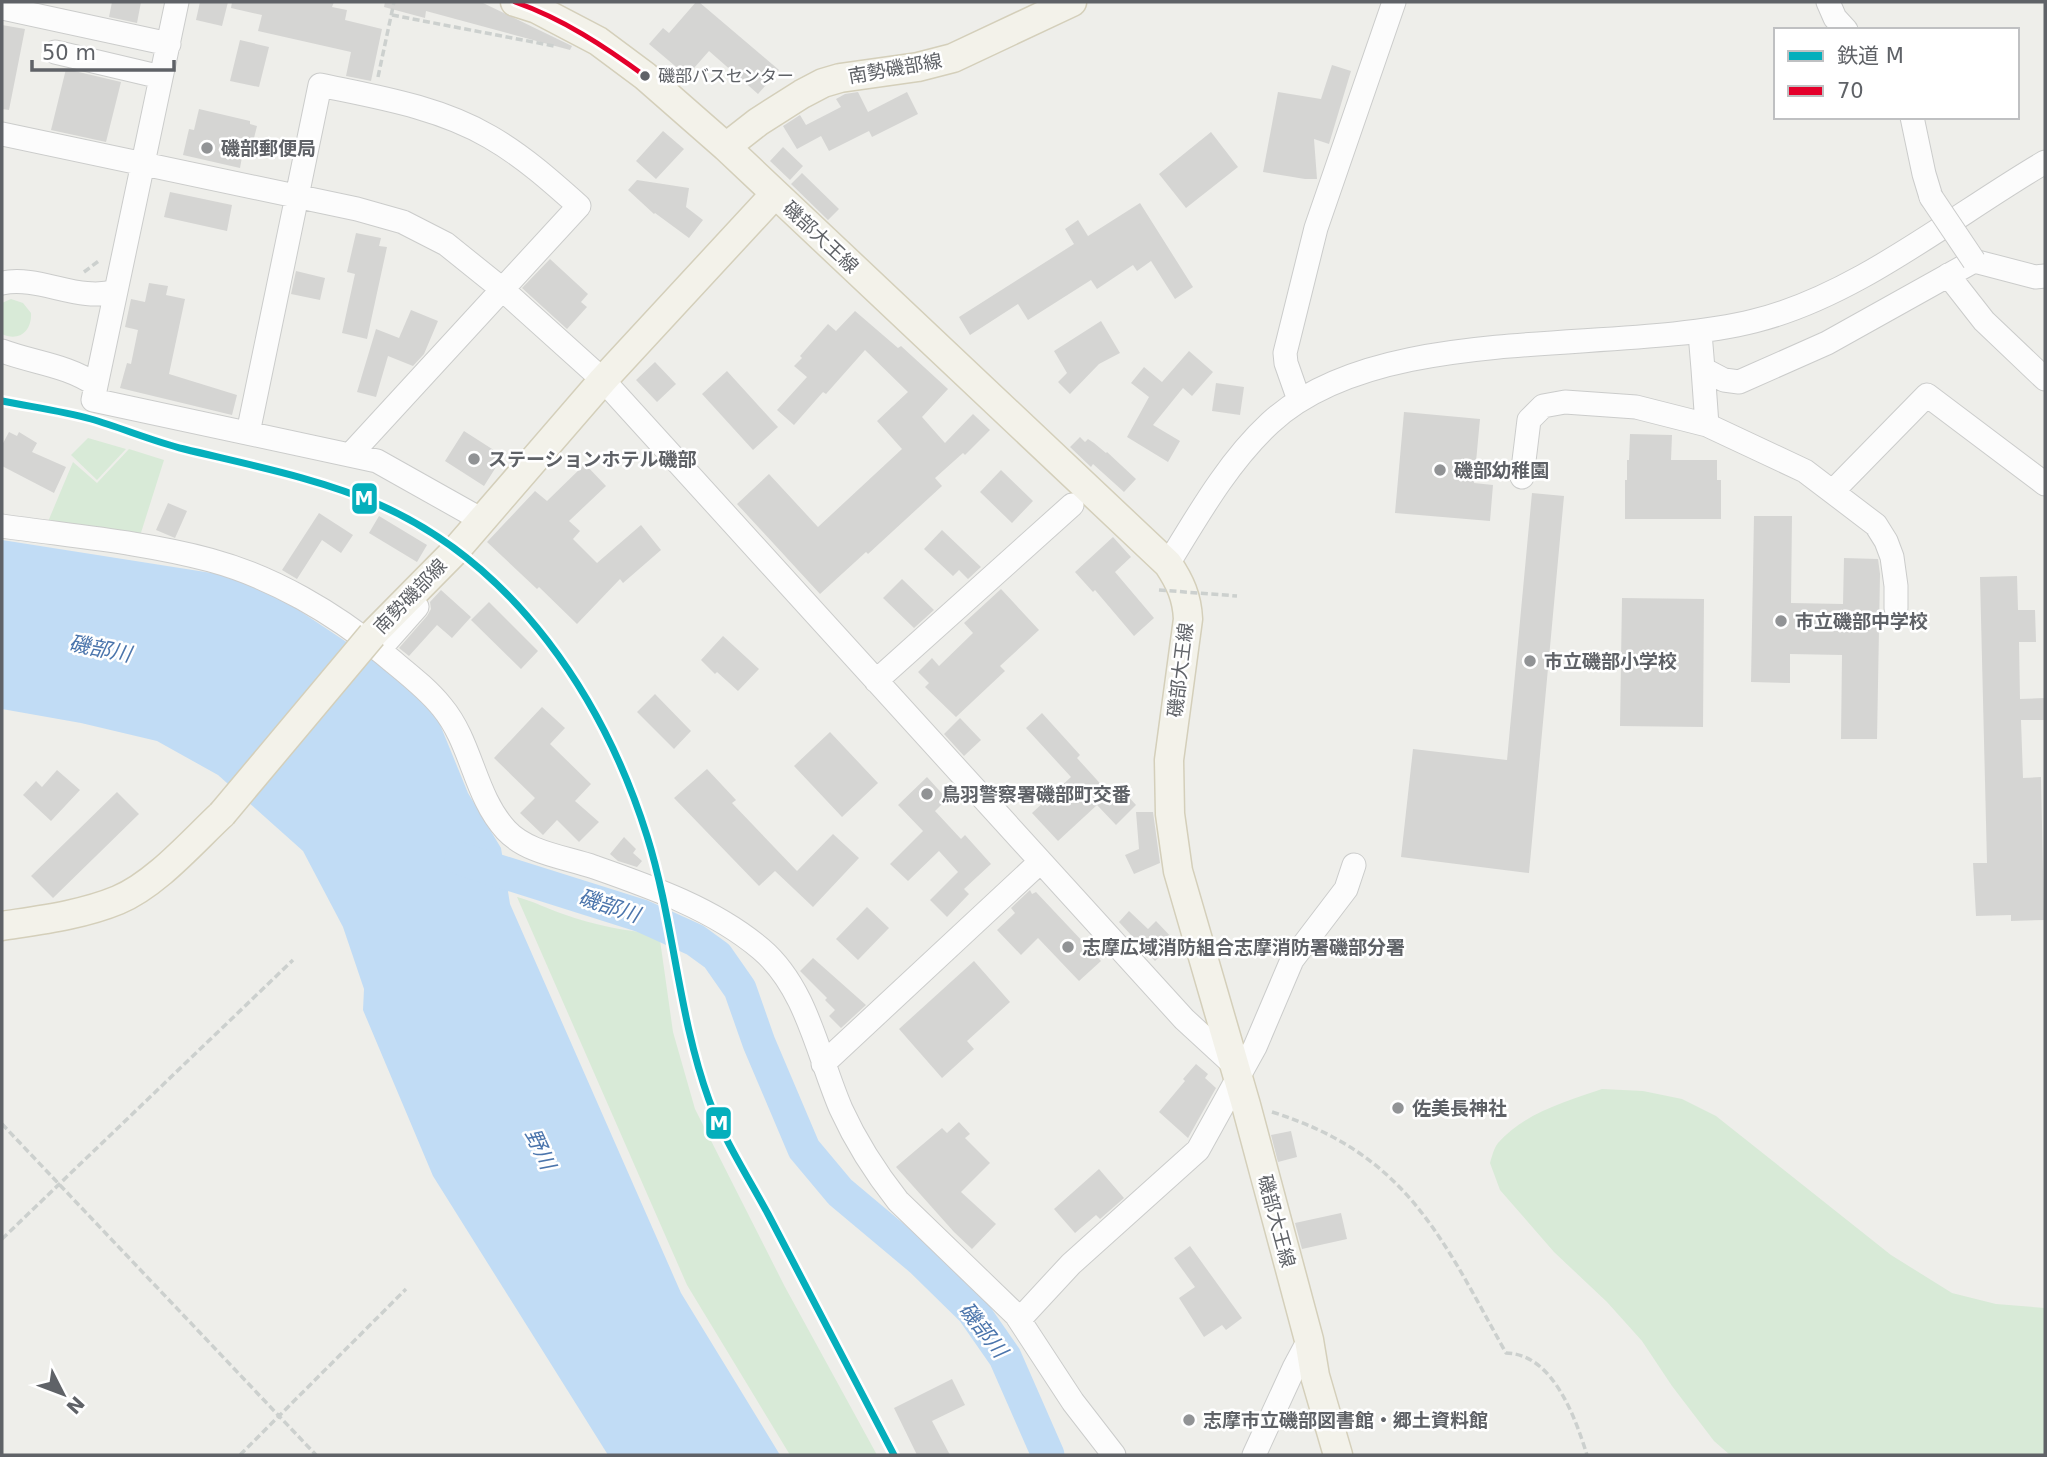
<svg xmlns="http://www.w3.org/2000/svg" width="2047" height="1457" viewBox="0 0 2047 1457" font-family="'DejaVu Sans','Noto Sans JP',sans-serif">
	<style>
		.green { fill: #d8ead7 }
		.water { fill: #c1dcf5 }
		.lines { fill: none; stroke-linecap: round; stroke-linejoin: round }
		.river { stroke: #c1dcf5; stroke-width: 33 }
		.building { fill: #d5d5d3 }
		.minor-casing { stroke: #cbcccb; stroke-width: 25 }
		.major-casing { stroke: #d4cfba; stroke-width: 31 }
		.path { stroke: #ccd0ce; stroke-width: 3.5; stroke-dasharray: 7 3.5; stroke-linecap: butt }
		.minor { stroke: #fcfcfc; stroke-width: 23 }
		.major { stroke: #f3f2ea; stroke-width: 28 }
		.minor-bridge-casing { stroke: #cbcccb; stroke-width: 25; stroke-linecap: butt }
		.major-bridge-casing { stroke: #d4cfba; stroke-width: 31; stroke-linecap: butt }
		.path-bridge { stroke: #ccd0ce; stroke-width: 3.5; stroke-dasharray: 7 3.5; stroke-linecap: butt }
		.minor-bridge { stroke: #fcfcfc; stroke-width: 23 }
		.major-bridge { stroke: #f3f2ea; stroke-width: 28 }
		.bus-1-casing { stroke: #fff; stroke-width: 10 }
		.bus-1 { stroke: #e4002b; stroke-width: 5 }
		.rail-1-casing { stroke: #fff; stroke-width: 12 }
		.rail-1 { stroke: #05afbc; stroke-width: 7 }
		.bus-dot { fill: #5f6267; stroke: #fff; stroke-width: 2.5 }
		.poi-dot { fill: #919395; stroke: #fff; stroke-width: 2.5 }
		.labels { text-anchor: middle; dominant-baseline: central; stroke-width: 5; stroke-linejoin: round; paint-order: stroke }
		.bus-label { font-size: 17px; fill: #5f6267; stroke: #fff; text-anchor: start }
		.street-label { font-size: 19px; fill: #5f6267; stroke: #fff }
		.poi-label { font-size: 19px; font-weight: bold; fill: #5f6267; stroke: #fff; text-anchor: start }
		.water-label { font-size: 21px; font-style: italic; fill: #4b75ac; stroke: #fff }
		.line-badge { stroke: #fff; stroke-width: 2.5 }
		.badge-label { font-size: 19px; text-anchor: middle; font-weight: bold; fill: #fff }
	</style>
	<rect width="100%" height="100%" fill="#eeeeea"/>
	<path class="green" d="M 11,299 L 23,303 L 31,313 C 32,331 19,342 2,334 L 2,303 Z
		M 88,438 L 126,449 L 97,480 L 71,455 Z
		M 129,449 L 164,460 L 139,539 L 47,524 L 73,462 L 97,483 Z
		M 517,897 C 533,901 548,909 563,914 C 594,925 626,932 659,933 L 673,1032 L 695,1109 L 785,1287 L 877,1455 L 790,1455 L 687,1285 Z
		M 1602,1089 L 1643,1091 L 1682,1099 L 1716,1116 L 1891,1255 L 1952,1293 L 1996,1304 L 2045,1308 L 2045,1455 L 1730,1455 L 1714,1441 L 1672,1386 L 1642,1341 L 1607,1302 L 1554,1252 L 1500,1190 L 1490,1163 C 1492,1156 1494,1148 1498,1143 C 1524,1113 1567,1101 1602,1089 Z"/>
	<path class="water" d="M 2,540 L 218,574 L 247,584 L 294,607 L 372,659 L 428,706 L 439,722 L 468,793 L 501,848 L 510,904 L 681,1293 L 780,1455 L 608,1455 L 433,1176 L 363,1010 L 364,989 L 343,927 L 303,851 L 218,775 L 157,741 L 81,723 L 2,709 Z"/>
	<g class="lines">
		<path class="river" d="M 461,859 L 642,916 L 695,940 L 717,956 L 740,989 L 759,1043 L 804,1149 L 840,1192 L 921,1260 L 973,1311 L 1005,1357 L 1048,1455"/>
	</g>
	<path class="building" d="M 112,2 L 141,2 L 137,23 L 109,17 Z
		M 200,2 L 228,2 L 222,26 L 196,20 Z
		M 232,2 L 334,2 L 332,7 L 347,10 L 345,20 L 382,29 L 371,81 L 346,76 L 351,52 L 258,31 L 262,15 L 231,8 Z
		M 385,2 L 481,2 L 572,46 L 570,50 L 426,11 L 425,18 L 384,7 Z
		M 696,2 L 699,2 L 779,70 L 758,94 L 709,51 L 687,76 L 649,44 L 663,28 L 669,33 Z
		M 2,25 L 25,29 L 9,110 L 2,109 Z
		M 240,40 L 269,47 L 259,87 L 230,81 Z
		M 1332,65 L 1351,71 L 1329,144 L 1314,139 L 1317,179 L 1305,179 L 1263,172 L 1278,92 L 1321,99 Z
		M 66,69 L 121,82 L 106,142 L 51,130 Z
		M 858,92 L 868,112 L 907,92 L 918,114 L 872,137 L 869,131 L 829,151 L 821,136 L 797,149 L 783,126 L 800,115 L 806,125 L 841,107 L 836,99 L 845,94 Z
		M 199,109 L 250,121 L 250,124 L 257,126 L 249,158 L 242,157 L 240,168 L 183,155 L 189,129 L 194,130 Z
		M 663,131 L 684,149 L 656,179 L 636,161 Z
		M 1211,132 L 1238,167 L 1186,208 L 1159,174 Z
		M 783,147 L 803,166 L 790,180 L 770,161 Z
		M 802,173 L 839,209 L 828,220 L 791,184 Z
		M 637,180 L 689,188 L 686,207 L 703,220 L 689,238 L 655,213 L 654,214 L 628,190 Z
		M 170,192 L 232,205 L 227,231 L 164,217 Z
		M 1140,203 L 1193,287 L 1175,299 L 1151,261 L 1137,271 L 1133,265 L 1097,289 L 1091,280 L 1028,320 L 1018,304 L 970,335 L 959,317 L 1074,244 L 1065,229 L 1078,220 L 1088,236 Z
		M 356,233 L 381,238 L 379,246 L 387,247 L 367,339 L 342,333 L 355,274 L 347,272 Z
		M 550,259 L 588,294 L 581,302 L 587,307 L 567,329 L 522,288 Z
		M 296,271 L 325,278 L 320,300 L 291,294 Z
		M 149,283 L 168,286 L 166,295 L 185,299 L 169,374 L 237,395 L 232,415 L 120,388 L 127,363 L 131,364 L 138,330 L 125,327 L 131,299 L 145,302 Z
		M 411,310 L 438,321 L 424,354 L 413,366 L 388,356 L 376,397 L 357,392 L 376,329 L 399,338 Z
		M 855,311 L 898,348 L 901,346 L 948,389 L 922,417 L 945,443 L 973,414 L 990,430 L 965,455 L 963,453 L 935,478 L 942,486 L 868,554 L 866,552 L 820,594 L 737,504 L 769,474 L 818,527 L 902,449 L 877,421 L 908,392 L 865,350 L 826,394 L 823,392 L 794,425 L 777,410 L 807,377 L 794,366 L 802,358 L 800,356 L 828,324 L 836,331 Z
		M 1101,321 L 1120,353 L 1099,364 L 1070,394 L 1058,382 L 1067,373 L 1054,351 Z
		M 1189,351 L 1213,372 L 1192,396 L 1183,388 L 1153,425 L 1180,441 L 1168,462 L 1127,437 L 1149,397 L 1131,383 L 1144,367 L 1162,382 Z
		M 655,362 L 676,384 L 657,402 L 636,380 Z
		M 727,371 L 778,427 L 753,450 L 702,394 Z
		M 1216,383 L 1244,387 L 1240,415 L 1212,411 Z
		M 1404,412 L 1480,419 L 1474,483 L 1493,485 L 1490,521 L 1395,513 Z
		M 464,431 L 503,456 L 484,486 L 445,461 Z
		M 9,432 L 17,436 L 19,432 L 37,443 L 32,452 L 66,467 L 54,493 L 2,466 L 2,445 Z
		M 1630,434 L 1672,435 L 1671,460 L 1717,460 L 1717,480 L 1721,480 L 1721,519 L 1625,519 L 1625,480 L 1627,480 L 1627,460 L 1629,460 Z
		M 1080,437 L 1085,442 L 1088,439 L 1094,443 L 1106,453 L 1107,452 L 1136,479 L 1124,492 L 1093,464 L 1091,467 L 1070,447 Z
		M 585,464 L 606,486 L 569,521 L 580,531 L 573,539 L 597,563 L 641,525 L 661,550 L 623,583 L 620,579 L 577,624 L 539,587 L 537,589 L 487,542 L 535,491 L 547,501 Z
		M 1001,470 L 1033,501 L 1012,523 L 980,492 Z
		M 1532,493 L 1564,496 L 1529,873 L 1401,857 L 1413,749 L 1507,760 Z
		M 168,503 L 187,511 L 175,538 L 156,530 Z
		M 319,513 L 353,535 L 341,553 L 322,540 L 297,579 L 282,570 Z
		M 379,516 L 427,545 L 417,562 L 369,533 Z
		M 1754,516 L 1792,516 L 1791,603 L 1843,604 L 1844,558 L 1878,559 L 1880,574 L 1877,739 L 1841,739 L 1842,655 L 1790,654 L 1790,683 L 1751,682 Z
		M 942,530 L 981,567 L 968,579 L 959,570 L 953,576 L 924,549 Z
		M 1113,537 L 1131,557 L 1115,572 L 1154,618 L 1134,636 L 1095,590 L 1093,592 L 1075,572 Z
		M 2017,576 L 2018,610 L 2035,610 L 2036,642 L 2019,642 L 2020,699 L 2045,698 L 2045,720 L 2021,720 L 2023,778 L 2041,777 L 2044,920 L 2011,921 L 2011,915 L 1976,916 L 1973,863 L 1987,863 L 1980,577 Z
		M 902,579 L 934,610 L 914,628 L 883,598 Z
		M 1001,589 L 1039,630 L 1000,666 L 1005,671 L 956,717 L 925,687 L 929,683 L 918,672 L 932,658 L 939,666 L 973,633 L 964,623 Z
		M 441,590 L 471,617 L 452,638 L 437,625 L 409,656 L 399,648 L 427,616 L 431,609 L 430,602 Z
		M 1622,598 L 1704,599 L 1703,727 L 1620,726 Z
		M 489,602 L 538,651 L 521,669 L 471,620 Z
		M 723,636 L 759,669 L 738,691 L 717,672 L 715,674 L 701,660 Z
		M 655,694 L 691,731 L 674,749 L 637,712 Z
		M 542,707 L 565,728 L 550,744 L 591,784 L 575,801 L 599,822 L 579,842 L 557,820 L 543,835 L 520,813 L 535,798 L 494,758 Z
		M 1042,713 L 1080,755 L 1077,758 L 1116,801 L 1125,793 L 1136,805 L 1116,825 L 1097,805 L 1058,841 L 1032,813 L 1071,777 L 1026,728 Z
		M 960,718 L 981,740 L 964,756 L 944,734 Z
		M 830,732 L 878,783 L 842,817 L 794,766 Z
		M 707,769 L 736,800 L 732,803 L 797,871 L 833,834 L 859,858 L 813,907 L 775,871 L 759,886 L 674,798 Z
		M 57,770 L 80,790 L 51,821 L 23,795 L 36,781 L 42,787 Z
		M 927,777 L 947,799 L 935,811 L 961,839 L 965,835 L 991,864 L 964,889 L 969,894 L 947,917 L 930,900 L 958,872 L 939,851 L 908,881 L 890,864 L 923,831 L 898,805 Z
		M 117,792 L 139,814 L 53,898 L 31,876 Z
		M 1136,812 L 1153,812 L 1160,863 L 1134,874 L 1125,855 L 1139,849 Z
		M 624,837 L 636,849 L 633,853 L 642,861 L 637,867 L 618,861 L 610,854 Z
		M 1030,890 L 1032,894 L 1036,892 L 1101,961 L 1079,981 L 1038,938 L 1021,955 L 997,930 L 1015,913 L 1011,908 Z
		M 867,907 L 889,928 L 858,960 L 836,939 Z
		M 1129,911 L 1148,929 L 1156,921 L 1175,941 L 1155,961 L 1119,922 Z
		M 813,958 L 866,1005 L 841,1028 L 829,1016 L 835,1010 L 825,1000 L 827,998 L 800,971 Z
		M 974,961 L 1010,1002 L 967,1041 L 974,1049 L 942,1078 L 899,1029 Z
		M 1196,1064 L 1208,1074 L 1205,1078 L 1216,1088 L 1188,1138 L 1159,1112 L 1185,1081 L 1183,1079 Z
		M 959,1122 L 970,1134 L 965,1138 L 990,1163 L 961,1192 L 996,1224 L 972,1249 L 954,1232 L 896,1167 L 942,1128 L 947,1133 Z
		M 1291,1131 L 1297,1157 L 1278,1162 L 1271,1135 Z
		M 1099,1169 L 1124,1198 L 1100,1219 L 1096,1215 L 1075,1233 L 1054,1209 Z
		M 1341,1213 L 1347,1239 L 1302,1249 L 1295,1223 Z
		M 1190,1246 L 1242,1318 L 1226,1330 L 1222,1325 L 1204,1337 L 1179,1298 L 1195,1287 L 1174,1258 Z
		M 952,1379 L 965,1405 L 932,1421 L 950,1455 L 917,1455 L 894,1408 Z"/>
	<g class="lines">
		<g class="minor-casing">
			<path id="minor" d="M 177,2 L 93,400 L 377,461 L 482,520
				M 1828,2 L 1835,18 L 1846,30
				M 2,8 L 169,44
				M 55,52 L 161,77
				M 1912,117 L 1924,174 L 1931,197
				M 2,134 L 357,209 L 403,222 L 446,244 L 502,289 L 603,380 L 1184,1019 L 1234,1065
				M 1948,275 L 1984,321 L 2045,379
				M 2,283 C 40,275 79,303 116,291
				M 1700,333 L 1703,369 L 1724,380 L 1739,382 L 1827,343 L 1974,261 L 2035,277 L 2045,276
				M 2,351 C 34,363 67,365 96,385
				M 1703,369 L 1707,425
				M 1299,400 L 1286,363 L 1285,353 L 1316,228 L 1394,2
				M 248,433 L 320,85 C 377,97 439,107 490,137 C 523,156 551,181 579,206 L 350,455
				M 1522,477 L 1529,420 L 1543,406 L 1565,402 L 1636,407 L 1707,425 L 1805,471 L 1876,525 L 1886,541 L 1892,557 L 1896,586 L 1896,608
				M 1833,491 L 1927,395 L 2045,484
				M 2,526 C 71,536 143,542 210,560 C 273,577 334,613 384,654 C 404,671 426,687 442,707 C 472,743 474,795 506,830 C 527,853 565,857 594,867 C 651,887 714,909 761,949 C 807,988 818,1056 841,1109 C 856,1142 876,1173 898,1201 L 1016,1315 L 1073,1402 L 1114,1455
				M 1168,564 C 1198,515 1228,462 1270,423 C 1380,321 1613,356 1754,321 C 1857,296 1954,215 2045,162
				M 379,650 L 417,607
				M 876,681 L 1072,505
				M 823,1064 L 1040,862
				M 1020,1319 L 1071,1264 L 1198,1150 L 1255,1047 L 1292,960 L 1346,889 L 1354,865
				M 1254,1455 L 1294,1368 L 1309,1340"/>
		</g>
		<g class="major-casing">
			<path id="major" d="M 515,2 L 537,9 L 598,41 L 645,76 L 726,147 L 1168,564 C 1180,582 1187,597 1188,619 L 1169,760 L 1170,814 L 1178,871 L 1246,1105 L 1309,1340 L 1315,1376 L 1338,1455
				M 726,147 L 758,122 L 802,94 L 823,83 L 840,78 L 918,67 L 953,58 L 1072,2
				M 372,635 L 456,550 L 603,380 L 775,194
				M 2,926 C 40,920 82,915 118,900 C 156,884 192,842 222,814"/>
		</g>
		<path class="path" d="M 392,15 L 554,46
			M 378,77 L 394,2
			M 84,272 L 100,260
			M 1272,1112 C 1407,1154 1442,1238 1506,1353 C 1553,1354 1575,1417 1587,1455
			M 2,1124 L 316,1455
			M 2,1239 L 293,960
			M 240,1455 L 406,1289"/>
		<use href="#minor" class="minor"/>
		<use href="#major" class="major"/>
		<g class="minor-bridge-casing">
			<path id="minor-bridge" d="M 1931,197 L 1974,261"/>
		</g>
		<g class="major-bridge-casing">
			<path id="major-bridge" d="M 222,814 L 372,635"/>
		</g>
		<path class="path-bridge" d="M 1159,590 L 1237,596"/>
		<use href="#minor-bridge" class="minor-bridge"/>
		<use href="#major-bridge" class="major-bridge"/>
		<g class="bus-1-casing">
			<path id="bus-1" d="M 515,2 C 563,19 604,46 645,76"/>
		</g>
		<use href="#bus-1" class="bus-1"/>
		<g class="rail-1-casing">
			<path id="rail-1" d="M 2,401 C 32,407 62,411 91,419 C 122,428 152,441 184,449 C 250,465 318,478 380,505 C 515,565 604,699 647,836 C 674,922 678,1015 709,1100 C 724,1140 748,1177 768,1214 C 810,1295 852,1375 894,1455"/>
		</g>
		<use href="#rail-1" class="rail-1"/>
	</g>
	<circle class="bus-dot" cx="645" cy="76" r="6"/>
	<g class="poi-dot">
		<circle cx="207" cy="148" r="7"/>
		<circle cx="474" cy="459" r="7"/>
		<circle cx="1440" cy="470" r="7"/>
		<circle cx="1781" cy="621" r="7"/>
		<circle cx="1530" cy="661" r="7"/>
		<circle cx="927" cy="794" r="7"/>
		<circle cx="1068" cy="947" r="7"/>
		<circle cx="1398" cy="1108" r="7"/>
		<circle cx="1189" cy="1420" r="7"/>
	</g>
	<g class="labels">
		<g class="bus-label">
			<text x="658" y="76">磯部バスセンター</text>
		</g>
		<g class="street-label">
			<text transform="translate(895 68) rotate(-10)">南勢磯部線</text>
			<text transform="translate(821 237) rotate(43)">磯部大王線</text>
			<text transform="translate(410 596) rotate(-46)">南勢磯部線</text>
			<text transform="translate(1180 670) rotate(-83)">磯部大王線</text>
			<text transform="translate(1277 1221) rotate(75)">磯部大王線</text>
		</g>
		<g class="poi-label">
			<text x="221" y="148">磯部郵便局</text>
			<text x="488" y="459">ステーションホテル磯部</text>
			<text x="1454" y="470">磯部幼稚園</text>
			<text x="1795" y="621">市立磯部中学校</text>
			<text x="1544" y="661">市立磯部小学校</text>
			<text x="941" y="794">鳥羽警察署磯部町交番</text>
			<text x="1082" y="947">志摩広域消防組合志摩消防署磯部分署</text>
			<text x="1412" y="1108">佐美長神社</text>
			<text x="1203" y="1420">志摩市立磯部図書館・郷土資料館</text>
		</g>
		<g class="water-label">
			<text transform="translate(100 649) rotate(11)">磯部川</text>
			<text transform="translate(609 906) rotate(18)">磯部川</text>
			<text transform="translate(540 1149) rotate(65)">野川</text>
			<text transform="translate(983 1330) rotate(52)">磯部川</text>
		</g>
	</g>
	<g class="line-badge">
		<rect x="351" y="482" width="27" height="33" rx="7" fill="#05afbc"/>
		<rect x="705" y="1106" width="27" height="34" rx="7" fill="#05afbc"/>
	</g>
	<g class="badge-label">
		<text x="364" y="505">M</text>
		<text x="719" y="1130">M</text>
	</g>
	<rect width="2047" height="1457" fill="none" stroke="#5f6267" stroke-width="7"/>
	<rect x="1774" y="28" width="245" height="91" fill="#ffffff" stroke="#bfc0c2" stroke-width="2"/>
	<rect x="1788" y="51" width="35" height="10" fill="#05afbc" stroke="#bfc0c2" stroke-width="2"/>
	<text x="1837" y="63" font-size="21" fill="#5f6267">鉄道 M</text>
	<rect x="1788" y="86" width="35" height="10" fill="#e4002b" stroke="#bfc0c2" stroke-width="2"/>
	<text x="1837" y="98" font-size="21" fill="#5f6267">70</text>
	<g transform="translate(63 1394) rotate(132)" stroke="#ffffff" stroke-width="5" paint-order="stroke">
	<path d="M0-5L12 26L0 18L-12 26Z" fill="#5f6267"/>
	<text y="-10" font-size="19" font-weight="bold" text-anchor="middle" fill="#5f6267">N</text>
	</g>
	<path d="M32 60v10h142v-10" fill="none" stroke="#5f6267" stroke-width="3.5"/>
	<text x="42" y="60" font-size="21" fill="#5f6267" stroke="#ffffff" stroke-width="5" paint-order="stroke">50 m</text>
</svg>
